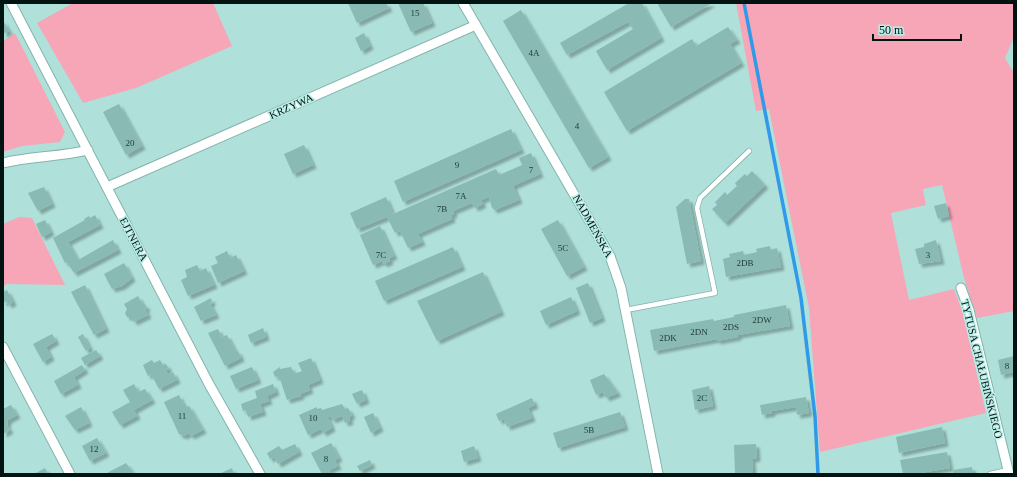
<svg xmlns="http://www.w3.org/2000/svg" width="1017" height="477" viewBox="0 0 1017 477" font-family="Georgia,serif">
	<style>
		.green { fill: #f7a6b7 }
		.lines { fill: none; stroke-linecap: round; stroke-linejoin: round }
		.stream { stroke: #3099e8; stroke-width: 3.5 }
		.building { fill: #89bab3; filter: url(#shadow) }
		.service-casing { stroke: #83b4ad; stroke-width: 6 }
		.minor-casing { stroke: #83b4ad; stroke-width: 11 }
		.service { stroke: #fff; stroke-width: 4.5 }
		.minor { stroke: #fff; stroke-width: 9 }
		.labels { text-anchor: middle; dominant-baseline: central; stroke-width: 3; stroke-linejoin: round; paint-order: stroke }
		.number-label { font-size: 9px; fill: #243e3a }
		.street-label { font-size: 11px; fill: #021412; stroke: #bbede7 }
	</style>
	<defs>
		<filter id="shadow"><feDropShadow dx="3.5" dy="3.5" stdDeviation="1" flood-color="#0004"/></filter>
	</defs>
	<rect width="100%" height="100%" fill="#afe0d9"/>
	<path class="green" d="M 73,3 L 213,3 L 232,46 L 136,88 L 83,103 L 37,23 Z
		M 736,3 L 1014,3 L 1014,37 L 1005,58 L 1014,73 L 1014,311 L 977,318 L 964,278 L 942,185 L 923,189 L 926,205 L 891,213 L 909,300 L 954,289 L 962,310 L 986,413 L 820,452 L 809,308 L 769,109 L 756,111 Z
		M 15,33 L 65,132 L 60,142 L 22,146 L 3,152 L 3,41 Z
		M 19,217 L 32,218 L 65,285 L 7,284 L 3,286 L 3,224 Z"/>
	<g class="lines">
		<path class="stream" d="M 744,3 L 801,298 L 815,416 L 818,474"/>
	</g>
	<path class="building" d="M 348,3 L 386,3 L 389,8 L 357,23 Z
		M 398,3 L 423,3 L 432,23 L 411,32 Z
		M 629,3 L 642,3 L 661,38 L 607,70 L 596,51 L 633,29 L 628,22 L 567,55 L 560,43 Z
		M 657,3 L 712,3 L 671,27 Z
		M 521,10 L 608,157 L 589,168 L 503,21 Z
		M 3,20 L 9,31 L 3,34 Z
		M 728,27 L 737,40 L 730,44 L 741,63 L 627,131 L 604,92 L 692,39 L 696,46 Z
		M 364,33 L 370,46 L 361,51 L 355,38 Z
		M 119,104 L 142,146 L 126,155 L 103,112 Z
		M 511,129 L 521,150 L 403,202 L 394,181 Z
		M 304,145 L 313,165 L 293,174 L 284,154 Z
		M 531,153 L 540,174 L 513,186 L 519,200 L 495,210 L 492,208 L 489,197 L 481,200 L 483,204 L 475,208 L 472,203 L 453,211 L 454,214 L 451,215 L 452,219 L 418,234 L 422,242 L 408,248 L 400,231 L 395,233 L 387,217 L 357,229 L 350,213 L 386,197 L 393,214 L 496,169 L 499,175 L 506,172 L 522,165 L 519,158 Z
		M 752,171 L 765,185 L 725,223 L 712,209 L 717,205 L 715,202 L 725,192 L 727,195 L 737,186 L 735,183 L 745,174 L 747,176 Z
		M 44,187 L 52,204 L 38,211 L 28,193 Z
		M 685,199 L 689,199 L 701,261 L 687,264 L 676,207 Z
		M 946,203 L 949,216 L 938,219 L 934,206 Z
		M 95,215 L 100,225 L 68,242 L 78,260 L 113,240 L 118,250 L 74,273 L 67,262 L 65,263 L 53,238 L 85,220 L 84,219 L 89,216 L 90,218 Z
		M 45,220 L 51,232 L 42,237 L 36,224 Z
		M 558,220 L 584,267 L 567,276 L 541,229 Z
		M 380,226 L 394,256 L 389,258 L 390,261 L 384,264 L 382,261 L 373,265 L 360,235 Z
		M 936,240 L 941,261 L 919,264 L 915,249 L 924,247 L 924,244 Z
		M 770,246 L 771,250 L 777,248 L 781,267 L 726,277 L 723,259 L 730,257 L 729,254 L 743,251 L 744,255 L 757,252 L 756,249 Z
		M 453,247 L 462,267 L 384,301 L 375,281 Z
		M 227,251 L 230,258 L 236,255 L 244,271 L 218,283 L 211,266 L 218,263 L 215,257 Z
		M 124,263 L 132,278 L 122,286 L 112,289 L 104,274 Z
		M 197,265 L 200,271 L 206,268 L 214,285 L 188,296 L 181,280 L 187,277 L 185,270 Z
		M 483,272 L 501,312 L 437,341 L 417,301 Z
		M 588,283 L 602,318 L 590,323 L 576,288 Z
		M 85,285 L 106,329 L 94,335 L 71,292 Z
		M 7,290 L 13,302 L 9,305 L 6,301 L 3,303 L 3,292 Z
		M 138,296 L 143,305 L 145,304 L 147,308 L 145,309 L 148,315 L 134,322 L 131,317 L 127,317 L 125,313 L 127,309 L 124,304 Z
		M 571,297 L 577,311 L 546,325 L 540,311 Z
		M 211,298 L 212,302 L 210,304 L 216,315 L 201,321 L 194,307 Z
		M 786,305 L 790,326 L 738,335 L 738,337 L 717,341 L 717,339 L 654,351 L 650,330 L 713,319 L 714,321 L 734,317 L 734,315 Z
		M 263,328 L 266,337 L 251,343 L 248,335 Z
		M 218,329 L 222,337 L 227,335 L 236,352 L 238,351 L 241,358 L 225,366 L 208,333 Z
		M 52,334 L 56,341 L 46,347 L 51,357 L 43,362 L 33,344 Z
		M 83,334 L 90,348 L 86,351 L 78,337 Z
		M 96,350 L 100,356 L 85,365 L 81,358 Z
		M 1014,356 L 1014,372 L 1001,375 L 998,360 Z
		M 311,358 L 320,380 L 308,385 L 310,390 L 300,394 L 301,396 L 287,400 L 279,376 L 275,377 L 273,372 L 280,367 L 280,369 L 291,367 L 294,374 L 302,371 L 298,363 Z
		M 152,360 L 154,363 L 160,360 L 163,365 L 166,364 L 169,369 L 166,370 L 168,375 L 173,372 L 177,380 L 159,389 L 151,374 L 148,376 L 143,365 Z
		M 82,365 L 85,370 L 74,377 L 78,385 L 61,394 L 54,381 Z
		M 252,367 L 258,380 L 236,389 L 230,376 Z
		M 604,374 L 618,393 L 606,398 L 603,392 L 596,395 L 590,380 Z
		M 134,384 L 138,392 L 145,389 L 152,400 L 134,410 L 137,416 L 120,425 L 112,412 L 130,402 L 123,390 Z
		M 273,384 L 276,392 L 267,396 L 269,401 L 260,404 L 263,412 L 248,417 L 246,410 L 243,411 L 241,404 L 257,398 L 255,391 Z
		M 709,386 L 713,406 L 695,410 L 692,390 Z
		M 362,390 L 366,400 L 357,404 L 352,394 Z
		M 179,395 L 183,404 L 185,403 L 187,407 L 189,406 L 203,430 L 191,436 L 189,433 L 184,436 L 179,434 L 164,402 Z
		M 806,397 L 809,413 L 797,415 L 796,407 L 772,411 L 772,413 L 762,415 L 760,405 Z
		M 532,398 L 535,405 L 528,408 L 532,418 L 507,427 L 504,419 L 499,421 L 496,414 Z
		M 342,404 L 345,409 L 348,408 L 352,415 L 349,417 L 350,421 L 345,423 L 342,416 L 332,420 L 331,416 L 322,420 L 323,424 L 323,420 L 328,418 L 332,428 L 323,433 L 321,429 L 308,435 L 299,415 L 317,407 L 317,409 L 321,408 L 322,410 Z
		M 11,405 L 17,415 L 8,420 L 7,425 L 10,430 L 3,434 L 3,409 Z
		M 81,407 L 89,423 L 75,430 L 65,416 Z
		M 620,412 L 625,427 L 558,448 L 553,433 Z
		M 373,413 L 380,428 L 371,433 L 364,417 Z
		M 942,427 L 945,443 L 899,453 L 896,437 Z
		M 97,438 L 106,453 L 90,461 L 82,446 Z
		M 331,443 L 339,458 L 335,460 L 338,466 L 329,470 L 332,474 L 322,474 L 311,453 Z
		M 295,444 L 299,452 L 278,464 L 274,457 L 270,459 L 267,453 L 279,446 L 282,450 Z
		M 756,444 L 757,458 L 752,459 L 753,472 L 735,473 L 734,445 Z
		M 474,446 L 478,458 L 464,462 L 461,451 Z
		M 947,452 L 950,468 L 914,474 L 903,474 L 900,460 Z
		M 370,460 L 372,465 L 360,471 L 357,466 Z
		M 126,463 L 134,474 L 105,474 Z
		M 972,467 L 973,474 L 953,474 L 953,470 Z
		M 45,468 L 48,474 L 34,474 Z
		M 232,468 L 234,474 L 219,474 Z"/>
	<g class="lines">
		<g class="service-casing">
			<path id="service" d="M 626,310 L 715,293 L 697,208 L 700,198 L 749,151
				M 990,474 L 1008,470"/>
		</g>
		<g class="minor-casing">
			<path id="minor" d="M 11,3 L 209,384 L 260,474
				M 463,3 L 610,256 L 621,288 L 658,474
				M 3,163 C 31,156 60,157 88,150
				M 107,187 L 476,25
				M 961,288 L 969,310 L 1009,474
				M 3,347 L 70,474"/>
		</g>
		<use href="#service" class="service"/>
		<use href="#minor" class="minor"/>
	</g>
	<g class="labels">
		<g class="number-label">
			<text x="415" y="13">15</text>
			<text x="534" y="53">4A</text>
			<text x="577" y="126">4</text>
			<text x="130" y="143">20</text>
			<text x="457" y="165">9</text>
			<text x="531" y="170">7</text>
			<text x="461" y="196">7A</text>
			<text x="442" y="209">7B</text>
			<text x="563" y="248">5C</text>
			<text x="381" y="255">7C</text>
			<text x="928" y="255">3</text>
			<text x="745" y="263">2DB</text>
			<text x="762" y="320">2DW</text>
			<text x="731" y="327">2DS</text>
			<text x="699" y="332">2DN</text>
			<text x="668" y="338">2DK</text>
			<text x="1007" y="366">8</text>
			<text x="702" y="398">2C</text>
			<text x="182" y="416">11</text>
			<text x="313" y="418">10</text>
			<text x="589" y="430">5B</text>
			<text x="94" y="449">12</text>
			<text x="326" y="459">8</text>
		</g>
		<g class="street-label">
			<text transform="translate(291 106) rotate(-24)">KRZYWA</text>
			<text transform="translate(593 226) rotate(61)">NADMEŃSKA</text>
			<text transform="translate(134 239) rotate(62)">EJTNERA</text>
			<text transform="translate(982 369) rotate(76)">TYTUSA CHAŁUBIŃSKIEGO</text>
		</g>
	</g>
	<rect width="1017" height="477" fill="none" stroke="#021412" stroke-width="8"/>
	<path d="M873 34v6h88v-6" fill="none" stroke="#021412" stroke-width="2"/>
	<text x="879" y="34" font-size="12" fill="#021412" stroke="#bbede7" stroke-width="3" paint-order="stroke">50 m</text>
</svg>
